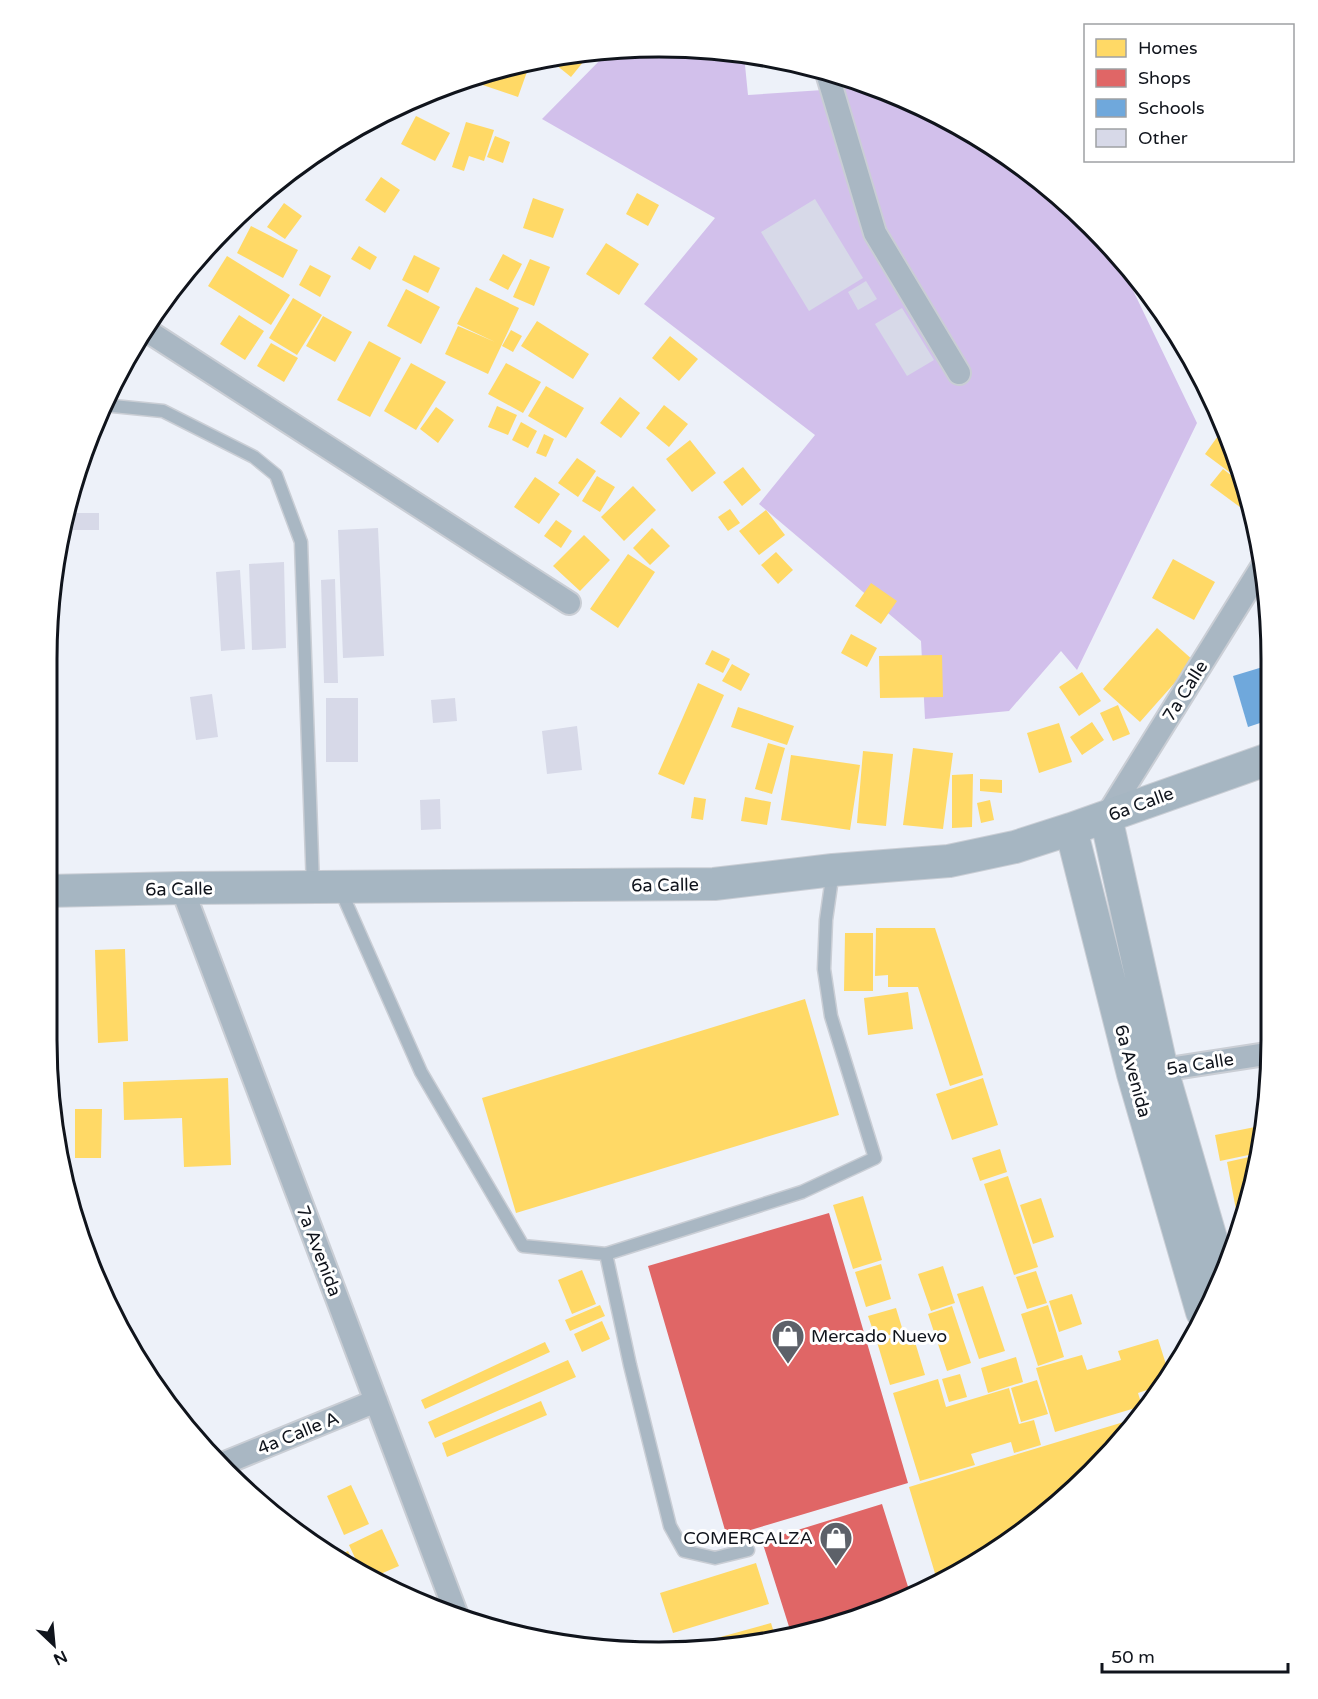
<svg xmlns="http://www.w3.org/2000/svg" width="1318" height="1699" viewBox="0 0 1318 1699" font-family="'Varela Round',sans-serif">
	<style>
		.forest { fill: #d2c0eb }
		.homes { fill: #ffd966 }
		.shops { fill: #e06666 }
		.schools { fill: #6fa8dc }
		.building { fill: #d7d9e8 }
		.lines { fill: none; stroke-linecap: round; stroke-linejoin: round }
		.lane-casing { stroke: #caced5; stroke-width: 15 }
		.street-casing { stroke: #caced5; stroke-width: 26 }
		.secondary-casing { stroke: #caced5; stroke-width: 34 }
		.lane { stroke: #a9b7c3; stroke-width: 12 }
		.street { stroke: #a9b7c3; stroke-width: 22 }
		.secondary { stroke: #a6b6c2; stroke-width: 32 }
		.labels { text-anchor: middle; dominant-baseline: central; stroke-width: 6; stroke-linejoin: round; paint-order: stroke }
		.street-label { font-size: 18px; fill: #10141c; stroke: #fff }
		.poi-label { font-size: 18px; fill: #10141c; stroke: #fff; text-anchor: start }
		.rim { fill: none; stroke: #10141c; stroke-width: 3 }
	</style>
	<rect width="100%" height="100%" fill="#edf1f9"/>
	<path class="forest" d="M 659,47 L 744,55 L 748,95 L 823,90 L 824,72 L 894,93 L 1000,150 L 1092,226 L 1115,253 L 1197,423 L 1077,670 L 1061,651 L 1009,711 L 925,719 L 921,641 L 759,504 L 815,435 L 644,304 L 715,218 L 542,119 L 609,51 Z"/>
	<path class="homes" d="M 585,54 L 588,56 L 571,77 L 550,60 L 552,57 Z
		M 517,65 L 528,69 L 518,97 L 468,80 Z
		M 416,116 L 450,133 L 435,161 L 401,144 Z
		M 466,122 L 494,130 L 484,161 L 469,156 L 464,171 L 452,167 Z
		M 495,136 L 510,142 L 503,163 L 487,157 Z
		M 381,177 L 400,190 L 385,213 L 365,200 Z
		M 637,193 L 659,205 L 648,226 L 626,214 Z
		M 533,198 L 564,209 L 553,238 L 523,228 Z
		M 284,203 L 302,216 L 285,239 L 267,227 Z
		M 251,226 L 298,250 L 283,278 L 237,253 Z
		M 606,243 L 639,264 L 619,295 L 586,274 Z
		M 359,246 L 377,257 L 370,270 L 351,259 Z
		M 503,254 L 522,264 L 508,290 L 489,280 Z
		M 414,255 L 440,268 L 428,293 L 402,280 Z
		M 227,256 L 290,295 L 271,325 L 208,286 Z
		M 530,259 L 550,267 L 534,306 L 513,297 Z
		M 310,265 L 331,276 L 320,297 L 299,285 Z
		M 182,277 L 163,307 L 161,306 L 173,286 Z
		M 476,287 L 519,308 L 488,374 L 445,354 L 458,326 L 495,342 L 457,324 Z
		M 406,289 L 440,307 L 421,344 L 387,326 Z
		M 293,298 L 322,315 L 297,355 L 269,338 Z
		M 239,315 L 264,331 L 245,360 L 220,344 Z
		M 323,316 L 352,332 L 335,362 L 306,346 Z
		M 1168,319 L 1178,338 L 1165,336 Z
		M 537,321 L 589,354 L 573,379 L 521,346 Z
		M 511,330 L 522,336 L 513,352 L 502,346 Z
		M 670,336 L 698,359 L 679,381 L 652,358 Z
		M 369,341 L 401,358 L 370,417 L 337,400 Z
		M 271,343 L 298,358 L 284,382 L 257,366 Z
		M 411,363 L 446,382 L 416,430 L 384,411 Z
		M 506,363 L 541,382 L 523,413 L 488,394 Z
		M 546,386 L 584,408 L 566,438 L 528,416 Z
		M 620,397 L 640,413 L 621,438 L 600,423 Z
		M 664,405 L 688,424 L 669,447 L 646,428 Z
		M 497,406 L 517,415 L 508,435 L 488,427 Z
		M 436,407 L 454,420 L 438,443 L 420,429 Z
		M 521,422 L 537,431 L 528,448 L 512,440 Z
		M 1223,429 L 1239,462 L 1244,483 L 1205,454 Z
		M 544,434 L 554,439 L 546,457 L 536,453 Z
		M 690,440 L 716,473 L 692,492 L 666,459 Z
		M 577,458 L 596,471 L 578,497 L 558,483 Z
		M 743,467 L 761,490 L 742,506 L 723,482 Z
		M 1223,469 L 1244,485 L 1250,511 L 1248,513 L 1210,485 Z
		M 597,476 L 615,487 L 600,512 L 582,501 Z
		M 535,477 L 560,494 L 539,524 L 514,507 Z
		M 633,486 L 656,510 L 624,541 L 601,517 Z
		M 730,509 L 740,523 L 728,531 L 718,517 Z
		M 766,510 L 785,535 L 759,555 L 739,531 Z
		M 556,520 L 572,531 L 561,548 L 544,536 Z
		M 652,528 L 670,546 L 650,565 L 633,548 Z
		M 584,535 L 610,560 L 580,591 L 553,566 Z
		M 776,552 L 793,570 L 778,584 L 761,565 Z
		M 628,554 L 655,572 L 618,628 L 590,609 Z
		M 1173,559 L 1215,582 L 1194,620 L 1152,598 Z
		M 871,583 L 897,601 L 881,624 L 855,606 Z
		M 1157,628 L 1194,661 L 1140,722 L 1103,689 Z
		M 851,634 L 877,648 L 867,667 L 841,653 Z
		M 712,650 L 730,659 L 723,673 L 705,664 Z
		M 942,655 L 943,697 L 880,698 L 879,656 Z
		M 732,664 L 750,674 L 741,691 L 722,681 Z
		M 1082,672 L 1101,701 L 1079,716 L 1059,687 Z
		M 698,683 L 724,695 L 684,785 L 658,774 Z
		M 1118,705 L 1130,734 L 1113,741 L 1100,713 Z
		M 738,707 L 794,726 L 787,745 L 731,727 Z
		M 1092,722 L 1104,740 L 1082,755 L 1070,737 Z
		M 1059,723 L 1072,762 L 1039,773 L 1027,733 Z
		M 768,743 L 785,748 L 772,794 L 755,789 Z
		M 913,748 L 953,753 L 943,829 L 903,825 Z
		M 863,751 L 893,754 L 886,826 L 857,823 Z
		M 791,755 L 860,765 L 850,830 L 781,820 Z
		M 973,774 L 972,827 L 952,828 L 952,775 Z
		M 980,779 L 1002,780 L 1002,793 L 980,791 Z
		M 694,797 L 706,799 L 703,820 L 691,818 Z
		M 745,797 L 771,802 L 767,825 L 741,821 Z
		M 990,800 L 994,820 L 981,823 L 977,803 Z
		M 876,928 L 935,928 L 983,1075 L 950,1086 L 918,987 L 888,987 L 888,975 L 875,976 Z
		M 845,933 L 873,933 L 873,991 L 844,991 Z
		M 125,949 L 128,1041 L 98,1043 L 95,950 Z
		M 908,992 L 913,1029 L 868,1035 L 864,998 Z
		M 805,999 L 839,1115 L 516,1213 L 482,1098 Z
		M 228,1078 L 231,1165 L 184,1167 L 182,1118 L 124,1120 L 123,1082 Z
		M 983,1078 L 998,1125 L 952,1140 L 936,1094 Z
		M 75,1109 L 102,1109 L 101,1158 L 75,1158 Z
		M 1265,1125 L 1258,1153 L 1220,1161 L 1215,1135 Z
		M 1000,1149 L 1007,1172 L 980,1181 L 972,1158 Z
		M 1258,1155 L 1240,1231 L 1227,1162 Z
		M 1008,1176 L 1038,1267 L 1014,1275 L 984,1184 Z
		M 863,1196 L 882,1260 L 853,1269 L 833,1205 Z
		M 1041,1198 L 1054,1237 L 1033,1244 L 1020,1205 Z
		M 881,1264 L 891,1299 L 866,1307 L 855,1272 Z
		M 943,1266 L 955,1303 L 931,1311 L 918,1274 Z
		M 582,1270 L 596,1304 L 572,1314 L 558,1280 Z
		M 1036,1271 L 1047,1303 L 1027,1309 L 1016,1277 Z
		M 983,1286 L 1005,1351 L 979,1359 L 957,1294 Z
		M 1072,1294 L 1082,1324 L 1059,1332 L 1049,1301 Z
		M 600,1305 L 605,1316 L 570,1331 L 565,1320 Z
		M 1048,1305 L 1064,1357 L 1038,1366 L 1021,1314 Z
		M 952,1306 L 971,1363 L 947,1371 L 928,1314 Z
		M 896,1308 L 903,1331 L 876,1339 L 868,1316 Z
		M 602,1321 L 610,1339 L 582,1352 L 574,1334 Z
		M 912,1332 L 925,1375 L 890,1385 L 877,1342 Z
		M 1158,1339 L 1170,1377 L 1158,1382 L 1159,1386 L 1138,1393 L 1142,1406 L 1055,1432 L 1036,1368 L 1082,1355 L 1087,1370 L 1121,1360 L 1118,1351 Z
		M 545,1342 L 550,1352 L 425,1409 L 421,1400 Z
		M 1016,1357 L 1023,1382 L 988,1393 L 981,1368 Z
		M 568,1360 L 576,1377 L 435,1438 L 428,1422 Z
		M 960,1374 L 967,1397 L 949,1402 L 942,1379 Z
		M 938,1379 L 946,1407 L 1009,1388 L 1019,1424 L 1034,1420 L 1041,1445 L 1014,1453 L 1011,1442 L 971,1454 L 975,1465 L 920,1481 L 893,1393 Z
		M 1037,1380 L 1048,1414 L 1021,1422 L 1011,1388 Z
		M 541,1401 L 547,1415 L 447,1457 L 442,1443 Z
		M 1137,1418 L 1092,1473 L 999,1549 L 937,1580 L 909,1487 Z
		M 351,1485 L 369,1524 L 344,1535 L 327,1496 Z
		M 382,1529 L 399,1566 L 371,1578 L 363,1575 L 349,1545 Z
		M 348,1551 L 358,1571 L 356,1572 L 335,1557 Z
		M 756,1563 L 769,1604 L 673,1633 L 660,1593 Z
		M 771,1623 L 775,1636 L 699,1651 L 677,1651 L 677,1649 Z"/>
	<path class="shops" d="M 829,1213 L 908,1483 L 727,1537 L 648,1266 Z
		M 882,1504 L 910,1593 L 856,1620 L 791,1633 L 762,1541 Z"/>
	<path class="schools" d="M 1266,666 L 1266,721 L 1248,727 L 1233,676 Z"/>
	<path class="building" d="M 815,199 L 863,278 L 809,311 L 761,232 Z
		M 866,281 L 877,299 L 858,310 L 848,292 Z
		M 902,308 L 934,360 L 907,376 L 875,324 Z
		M 69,513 L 99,513 L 99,530 L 65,530 Z
		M 378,528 L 384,656 L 343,658 L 338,530 Z
		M 284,562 L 286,648 L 252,650 L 249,564 Z
		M 240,570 L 245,649 L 221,651 L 216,572 Z
		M 335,579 L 338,683 L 324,683 L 321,580 Z
		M 212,694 L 218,737 L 196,740 L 190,697 Z
		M 326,698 L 358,698 L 358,762 L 326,762 Z
		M 455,698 L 457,721 L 433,723 L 431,700 Z
		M 577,726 L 582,770 L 547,774 L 542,731 Z
		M 440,799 L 441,829 L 421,830 L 420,800 Z"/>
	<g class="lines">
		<g class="lane-casing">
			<path id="lane" d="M 103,405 L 163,411 L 254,457 L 276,475 L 301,542 L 313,887
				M 340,889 L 421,1072 L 523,1246 L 606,1254 L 802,1192 L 875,1158 L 831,1016 L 824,969 L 826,920 L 833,871
				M 606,1254 L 630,1365 L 670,1526 L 684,1551 L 715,1558 L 748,1550"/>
		</g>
		<g class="street-casing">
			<path id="street" d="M 827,73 L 875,233 L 959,373
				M 146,330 L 569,603
				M 1106,817 L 1263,565
				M 182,888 L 456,1613
				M 1149,1072 L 1266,1054
				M 220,1465 L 376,1401"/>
		</g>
		<g class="secondary-casing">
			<path id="secondary" d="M 1106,817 L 1162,1070 L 1221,1273
				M 1071,829 L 1133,1074 L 1202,1312
				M 47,891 L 182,888 L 714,884 L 833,870 L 949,861 L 1015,847 L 1071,829 L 1266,760"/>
		</g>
		<use href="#lane" class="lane"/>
		<use href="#street" class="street"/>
		<use href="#secondary" class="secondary"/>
	</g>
	<defs>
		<g id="shop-pin" transform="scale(1.725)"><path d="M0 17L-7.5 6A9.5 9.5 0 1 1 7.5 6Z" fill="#5d6169" stroke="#fff"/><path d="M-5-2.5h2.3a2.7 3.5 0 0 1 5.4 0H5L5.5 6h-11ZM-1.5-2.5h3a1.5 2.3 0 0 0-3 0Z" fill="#fff"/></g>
	</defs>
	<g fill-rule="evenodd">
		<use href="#shop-pin" x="788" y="1336"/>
		<use href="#shop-pin" x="836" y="1538"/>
	</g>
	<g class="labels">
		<g class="street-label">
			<text transform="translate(1185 691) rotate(-58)">7a Calle</text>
			<text transform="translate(1141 804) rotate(-20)">6a Calle</text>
			<text transform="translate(665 885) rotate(-1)">6a Calle</text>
			<text transform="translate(179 889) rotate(-1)">6a Calle</text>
			<text transform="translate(1200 1064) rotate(-9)">5a Calle</text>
			<text transform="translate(1133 1071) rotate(75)">6a Avenida</text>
			<text transform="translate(319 1251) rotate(69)">7a Avenida</text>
			<text transform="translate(298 1433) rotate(-22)">4a Calle A</text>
		</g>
		<g class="poi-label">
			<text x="811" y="1336">Mercado Nuevo</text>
			<text x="813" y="1538" text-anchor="end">COMERCALZA</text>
		</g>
	</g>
	<path d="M0 0H1318V1699H0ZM659 57H659A602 602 0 0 1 1261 659V1040A602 602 0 0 1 659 1642H659A602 602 0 0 1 57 1040V659A602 602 0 0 1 659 57Z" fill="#fff" fill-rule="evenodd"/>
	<path class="rim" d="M659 57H659A602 602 0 0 1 1261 659V1040A602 602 0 0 1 659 1642H659A602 602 0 0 1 57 1040V659A602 602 0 0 1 659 57Z"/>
	<rect x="1084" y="24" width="210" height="138" fill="#ffffff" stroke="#9fa1a4" stroke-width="1.5"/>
	<rect x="1096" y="39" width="30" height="18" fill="#ffd966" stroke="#9fa1a4" stroke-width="1.5"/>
	<text x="1138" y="54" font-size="18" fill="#10141c">Homes</text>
	<rect x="1096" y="69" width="30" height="18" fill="#e06666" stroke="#9fa1a4" stroke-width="1.5"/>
	<text x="1138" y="84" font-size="18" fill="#10141c">Shops</text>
	<rect x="1096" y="99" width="30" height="18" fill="#6fa8dc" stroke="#9fa1a4" stroke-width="1.5"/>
	<text x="1138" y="114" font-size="18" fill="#10141c">Schools</text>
	<rect x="1096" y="129" width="30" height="18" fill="#d7d9e8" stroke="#9fa1a4" stroke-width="1.5"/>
	<text x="1138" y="144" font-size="18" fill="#10141c">Other</text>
	<g transform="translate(54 1645) rotate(154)" stroke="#ffffff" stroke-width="4.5" paint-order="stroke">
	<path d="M0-4.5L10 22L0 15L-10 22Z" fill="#10141c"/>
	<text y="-9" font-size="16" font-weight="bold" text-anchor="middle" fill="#10141c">N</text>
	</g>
	<path d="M1102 1663v9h186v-9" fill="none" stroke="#10141c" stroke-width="3"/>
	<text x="1111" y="1663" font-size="18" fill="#10141c" stroke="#ffffff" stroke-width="4.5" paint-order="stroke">50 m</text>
</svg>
